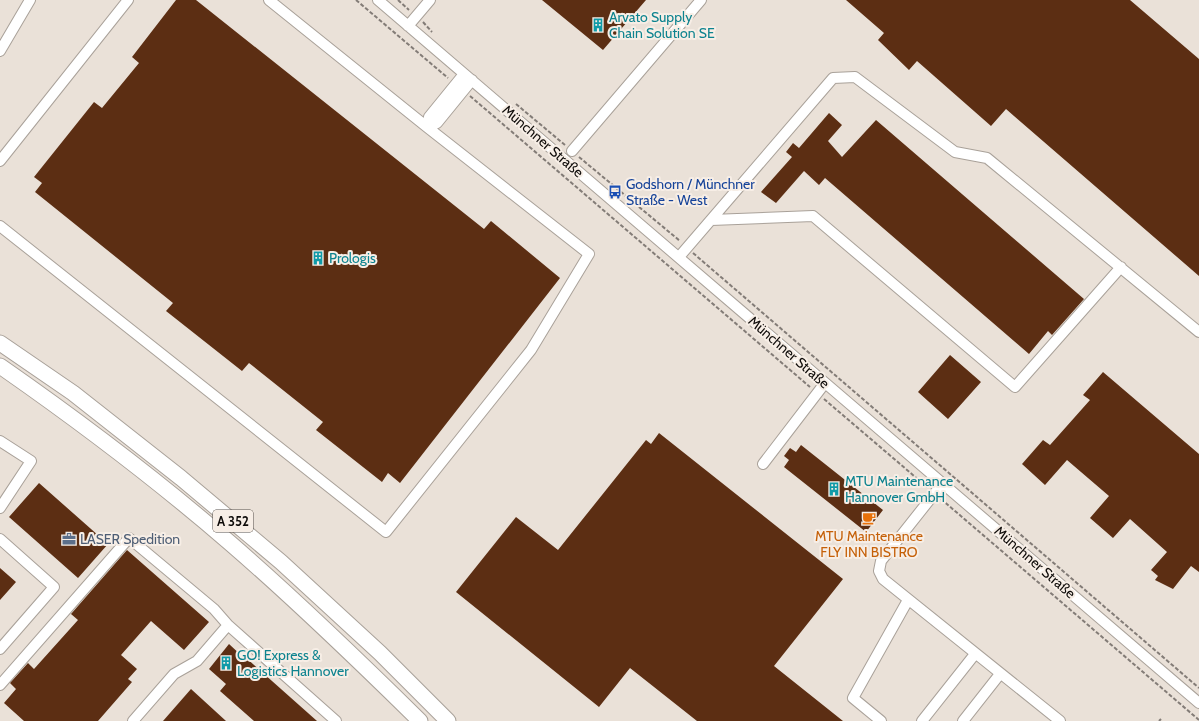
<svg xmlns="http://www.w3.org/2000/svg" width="1199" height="721" viewBox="0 0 1199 721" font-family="Cabin,sans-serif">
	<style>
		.building { fill: #5c2e13 }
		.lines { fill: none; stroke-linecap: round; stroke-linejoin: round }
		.minor-casing { stroke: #a9a199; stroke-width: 12 }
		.highway-casing { stroke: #a9a199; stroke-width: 17 }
		.path { stroke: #837c77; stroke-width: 2; stroke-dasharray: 4 2; stroke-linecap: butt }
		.minor { stroke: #fff; stroke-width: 10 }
		.highway { stroke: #fff; stroke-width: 15 }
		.labels { text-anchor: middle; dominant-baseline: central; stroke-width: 4; stroke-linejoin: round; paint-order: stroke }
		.shield { fill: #f7eee6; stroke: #544f4b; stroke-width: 1 }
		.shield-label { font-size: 13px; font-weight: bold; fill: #0e0b09 }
		.culture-label { font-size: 14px; fill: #0d838f; stroke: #f7eee6; text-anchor: start }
		.street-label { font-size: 14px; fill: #0e0b09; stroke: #f7eee6 }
		.transit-label { font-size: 14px; fill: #164399; stroke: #f7eee6; text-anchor: start }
		.food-label { font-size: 14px; fill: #c56008; stroke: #f7eee6 }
		.service-label { font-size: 14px; fill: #4e5e75; stroke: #f7eee6; text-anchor: start }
	</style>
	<rect width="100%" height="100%" fill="#eae1d8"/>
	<path class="building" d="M 176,0 L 196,0 L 484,229 L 491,221 L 560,278 L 400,483 L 388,473 L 382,482 L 316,430 L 323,422 L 249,363 L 242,371 L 166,311 L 173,303 L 35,192 L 42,183 L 34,177 L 94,102 L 102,108 L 139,63 L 132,57 Z
		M 542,0 L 646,0 L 603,50 Z
		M 846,0 L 1130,0 L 1199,59 L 1199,276 L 1006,109 L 991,126 L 917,61 L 909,70 L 878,40 L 884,33 Z
		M 829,113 L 842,125 L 828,141 L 842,157 L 876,120 L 1084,299 L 1052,335 L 1048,331 L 1029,354 L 825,178 L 819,185 L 804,171 L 776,203 L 761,192 L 792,157 L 786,152 L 793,143 L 799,148 Z
		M 950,355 L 981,382 L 948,419 L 918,392 Z
		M 1103,372 L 1199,454 L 1199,572 L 1191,566 L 1173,589 L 1155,580 L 1158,576 L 1151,570 L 1167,552 L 1130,519 L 1113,538 L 1090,518 L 1109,496 L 1067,460 L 1045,485 L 1022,464 L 1043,440 L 1050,445 L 1090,400 L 1083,395 Z
		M 659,433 L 843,579 L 774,666 L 843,721 L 697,721 L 630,668 L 599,707 L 456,592 L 516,517 L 558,550 L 646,440 L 651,444 Z
		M 801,445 L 883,510 L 866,532 L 784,467 L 789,460 L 784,456 L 790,448 L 796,452 Z
		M 39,483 L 108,544 L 78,578 L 9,517 Z
		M 127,550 L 209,622 L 184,650 L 151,621 L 121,655 L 137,669 L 128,679 L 132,682 L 98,721 L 24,721 L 4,703 L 16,689 L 10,683 L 28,663 L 34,669 L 78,620 L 71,614 Z
		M 0,568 L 16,582 L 0,600 Z
		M 229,644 L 243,657 L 244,656 L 317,721 L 254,721 L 220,691 L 226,684 L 209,669 Z
		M 191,689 L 226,721 L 163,721 Z"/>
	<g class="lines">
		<g class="minor-casing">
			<path id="minor" d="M 378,0 L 1199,703
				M 408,26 L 430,0
				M 0,51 L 30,0
				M 427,127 L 429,117 L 464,74
				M 427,127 L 437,123 L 472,80
				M 572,151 L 701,0
				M 0,161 L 128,0
				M 711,220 L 813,216 L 1015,387 L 1121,267
				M 0,226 L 386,532 L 531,350 L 589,254 L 427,127 L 269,0
				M 679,257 L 833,78 L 855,77 L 955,152 L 987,158 L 1199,332
				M 0,441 L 31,461 L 0,508
				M 763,464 L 825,383
				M 942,484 L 881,561 L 879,571 L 883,579 L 1060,721
				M 0,539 L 54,587 L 0,649
				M 0,685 L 129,538 L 214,609 L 228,625
				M 133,721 L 174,674 L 197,661 L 228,625 L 336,721
				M 881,721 L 853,698 L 908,600
				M 922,721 L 975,654
				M 963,721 L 1000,674"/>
		</g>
		<g class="highway-casing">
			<path id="highway" d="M 0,343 L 73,393 L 181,478 L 281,562 L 380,653 L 448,721
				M 0,366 C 79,421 157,480 230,543 C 296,600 358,660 420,721"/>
		</g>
		<path class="path" d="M 356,0 L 448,78
			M 398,0 L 409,10
			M 423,22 L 432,32
			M 470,96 L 810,387
			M 516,104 L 565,145
			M 579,157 L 680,241
			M 693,253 L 1199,688
			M 824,399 L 927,487
			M 941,499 L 1199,720
			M 1159,721 L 1161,719"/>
		<use href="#minor" class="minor"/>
		<use href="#highway" class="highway"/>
	</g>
	<defs>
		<g id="building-bare" transform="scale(1.08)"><path d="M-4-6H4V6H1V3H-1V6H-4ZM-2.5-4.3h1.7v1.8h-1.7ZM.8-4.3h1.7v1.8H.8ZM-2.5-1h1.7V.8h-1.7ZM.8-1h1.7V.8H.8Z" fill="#0f9aa8" stroke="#f7eee6" stroke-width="2.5" paint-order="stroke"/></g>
		<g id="bus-bare" transform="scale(1.08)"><path d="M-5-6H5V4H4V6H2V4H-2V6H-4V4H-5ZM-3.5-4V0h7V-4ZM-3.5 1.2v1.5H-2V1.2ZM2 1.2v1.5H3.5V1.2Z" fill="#1a4fb4" stroke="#f7eee6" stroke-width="2.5" paint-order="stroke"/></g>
		<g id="cafe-bare" transform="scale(1.08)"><path d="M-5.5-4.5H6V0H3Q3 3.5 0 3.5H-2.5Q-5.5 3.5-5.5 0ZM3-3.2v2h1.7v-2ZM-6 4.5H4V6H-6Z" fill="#e8710a" stroke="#f7eee6" stroke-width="2.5" paint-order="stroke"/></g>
		<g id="office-bare" transform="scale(1.08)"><path d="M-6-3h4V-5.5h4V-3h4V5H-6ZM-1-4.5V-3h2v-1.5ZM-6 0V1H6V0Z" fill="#5c6f8a" stroke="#f7eee6" stroke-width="2.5" paint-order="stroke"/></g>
	</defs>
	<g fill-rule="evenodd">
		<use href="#building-bare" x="598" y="25"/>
		<use href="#bus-bare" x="615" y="192"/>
		<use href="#building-bare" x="318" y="258"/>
		<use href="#building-bare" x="834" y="489"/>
		<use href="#cafe-bare" x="869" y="518"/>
		<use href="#office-bare" x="69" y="539"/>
		<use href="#building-bare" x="226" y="663"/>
	</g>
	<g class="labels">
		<rect class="shield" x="213" y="510" width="40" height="22" rx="3"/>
		<g class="shield-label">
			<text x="233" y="521">A 352</text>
		</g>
		<g class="culture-label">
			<text x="609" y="17">Arvato Supply<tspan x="609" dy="16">Chain Solution SE</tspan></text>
			<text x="329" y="258">Prologis</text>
			<text x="845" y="481">MTU Maintenance<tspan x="845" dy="16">Hannover GmbH</tspan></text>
			<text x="237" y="655">GO! Express &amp;<tspan x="237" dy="16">Logistics Hannover</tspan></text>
		</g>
		<g class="street-label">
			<text transform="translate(543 141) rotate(41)">Münchner Straße</text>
			<text transform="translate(789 352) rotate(41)">Münchner Straße</text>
			<text transform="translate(1035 562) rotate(41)">Münchner Straße</text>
		</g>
		<g class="transit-label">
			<text x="626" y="184">Godshorn / Münchner<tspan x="626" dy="16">Straße - West</tspan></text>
		</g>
		<g class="food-label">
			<text x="869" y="536">MTU Maintenance<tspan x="869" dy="16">FLY INN BISTRO</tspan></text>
		</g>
		<g class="service-label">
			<text x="80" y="539">LASER Spedition</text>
		</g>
	</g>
</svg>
